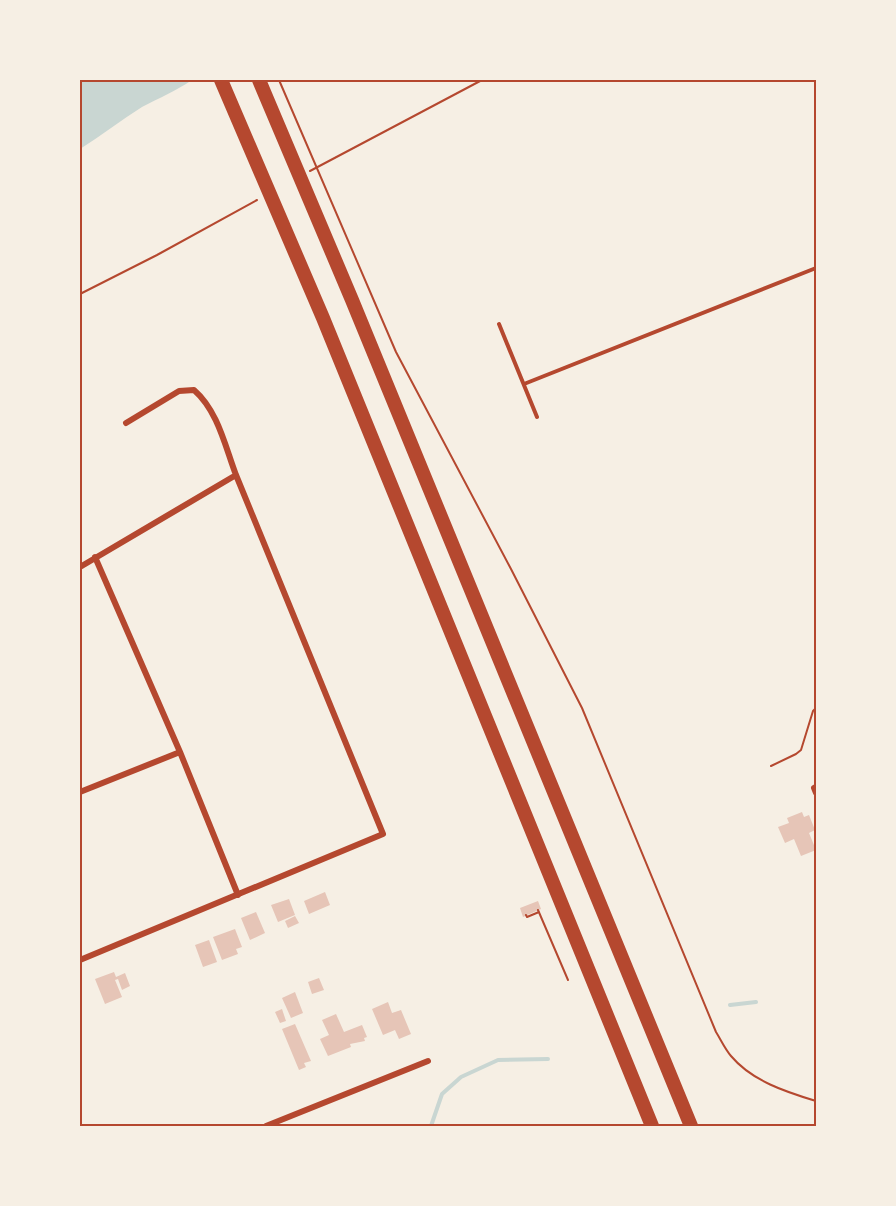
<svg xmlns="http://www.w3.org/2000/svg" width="896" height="1206" viewBox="0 0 896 1206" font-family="Mulish,sans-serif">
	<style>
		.water { fill: #c9d6d2 }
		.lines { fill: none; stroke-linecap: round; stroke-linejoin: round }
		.stream { stroke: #c9d6d2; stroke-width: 4 }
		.building { fill: #e6c5b7 }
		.path { stroke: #b5482f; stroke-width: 2 }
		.service { stroke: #b5482f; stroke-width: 4 }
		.minor { stroke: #b5482f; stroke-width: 6 }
		.motorway { stroke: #b5482f; stroke-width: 14 }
		.neatline { fill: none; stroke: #b5482f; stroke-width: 2 }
	</style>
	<rect width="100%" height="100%" fill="#f6efe4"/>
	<path class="water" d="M 80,80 L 192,80 C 176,91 159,98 142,107 C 121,120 101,136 80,149 Z"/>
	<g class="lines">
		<path class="stream" d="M 730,1005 L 756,1002
			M 431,1126 L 442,1094 L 461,1077 L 498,1060 L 548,1059"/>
	</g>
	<path class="building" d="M 802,812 L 804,817 L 809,815 L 815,830 L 809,833 L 816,850 L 801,856 L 794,839 L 785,843 L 778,827 L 789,823 L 787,818 Z
		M 325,892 L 330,905 L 309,914 L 304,901 Z
		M 289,899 L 295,915 L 278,922 L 271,905 Z
		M 538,901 L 541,909 L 523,917 L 520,908 Z
		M 256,912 L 265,933 L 250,940 L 241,918 Z
		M 295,916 L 299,923 L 288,928 L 285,921 Z
		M 235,929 L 242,947 L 236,949 L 238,954 L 222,960 L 213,937 Z
		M 209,940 L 217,962 L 203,967 L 195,945 Z
		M 114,972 L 116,977 L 125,973 L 130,986 L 122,990 L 118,979 L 115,980 L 122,997 L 105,1004 L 95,979 Z
		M 319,978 L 324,990 L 312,994 L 308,982 Z
		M 295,992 L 303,1013 L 291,1018 L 282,998 Z
		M 388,1002 L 392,1013 L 401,1010 L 411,1034 L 399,1039 L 395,1030 L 383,1035 L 372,1009 Z
		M 282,1009 L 286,1021 L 280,1023 L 275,1012 Z
		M 336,1014 L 344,1032 L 362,1025 L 367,1037 L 364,1038 L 365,1041 L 350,1044 L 351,1047 L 328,1056 L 320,1039 L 329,1035 L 322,1020 Z
		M 295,1024 L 311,1061 L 304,1063 L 306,1067 L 299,1070 L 282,1029 Z"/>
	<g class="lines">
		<path class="path" d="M 279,80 L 396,352 L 511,569 L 582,708 L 716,1032 C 721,1040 725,1049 731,1056 C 752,1081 786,1092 816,1101
			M 310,171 L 482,80
			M 80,294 L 157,255 L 257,200
			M 771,766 L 796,754 L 801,750 L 813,711 L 816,708
			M 538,910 L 568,980
			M 526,915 L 527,917 L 539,912"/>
		<path class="service" d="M 499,324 L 537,417
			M 524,384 L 816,268"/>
		<path class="minor" d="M 95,557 L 180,752 L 238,895
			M 80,567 L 236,475
			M 816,787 L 814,788 L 816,793
			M 80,792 L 180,752
			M 80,960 L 383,834 L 236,475 C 225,446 218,411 194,390 L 179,391 L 126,423
			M 266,1126 L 428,1061"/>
		<path class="motorway" d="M 221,80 L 323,318 L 652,1126
			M 259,80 L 352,300 L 691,1126"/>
	</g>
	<rect width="896" height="1206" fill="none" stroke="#f6efe4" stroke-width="162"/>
	<rect x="81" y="81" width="734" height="1044" class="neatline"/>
</svg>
